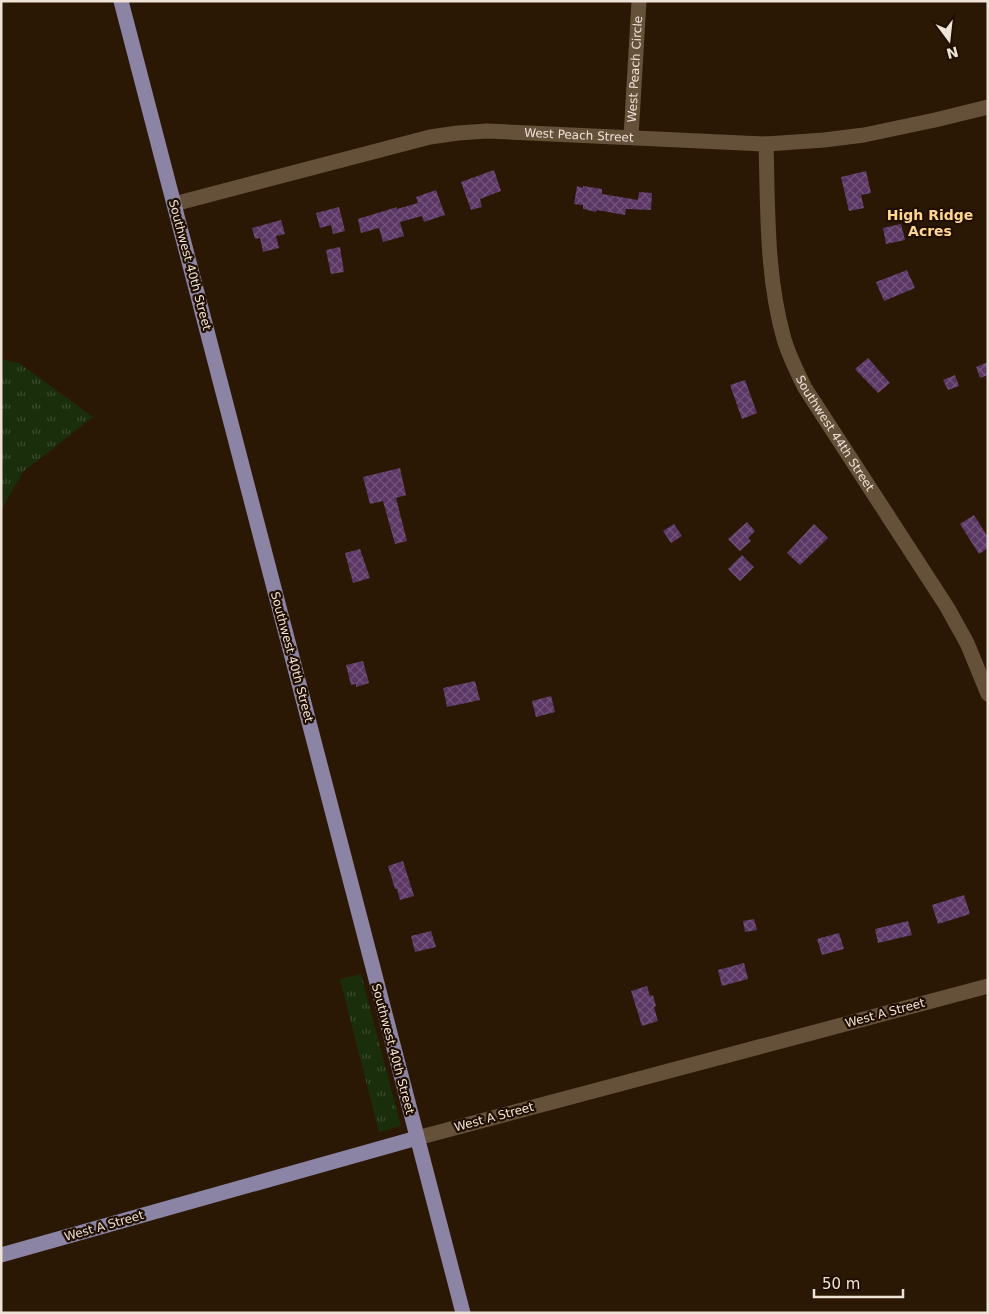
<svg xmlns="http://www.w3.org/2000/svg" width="989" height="1314" viewBox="0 0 989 1314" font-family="'DejaVu Sans',sans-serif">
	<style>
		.park { fill: url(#park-tufts) }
		.building { fill: url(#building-cross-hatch) }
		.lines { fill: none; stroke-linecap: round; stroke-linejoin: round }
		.minor { stroke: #65503a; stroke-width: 15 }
		.major { stroke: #8c84a4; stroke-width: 15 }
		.labels { text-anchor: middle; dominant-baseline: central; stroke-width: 4.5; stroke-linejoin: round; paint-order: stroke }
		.street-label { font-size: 12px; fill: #efe2d6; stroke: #200f00 }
		.neighbourhood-label { font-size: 14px; font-weight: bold; fill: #fed68f; stroke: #200f00 }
	</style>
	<defs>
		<pattern id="park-tufts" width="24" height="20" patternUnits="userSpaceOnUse" patternTransform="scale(1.25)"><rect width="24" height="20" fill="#1a2e0c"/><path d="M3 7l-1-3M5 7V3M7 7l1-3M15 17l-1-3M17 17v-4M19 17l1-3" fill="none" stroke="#3c4c2f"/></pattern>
		<pattern id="building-cross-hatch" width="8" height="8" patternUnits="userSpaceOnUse" patternTransform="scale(1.25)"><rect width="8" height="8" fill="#5b3765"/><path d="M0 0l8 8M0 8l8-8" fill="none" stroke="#73547a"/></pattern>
	</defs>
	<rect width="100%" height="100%" fill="#2a1804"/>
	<path class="park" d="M 1,359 L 19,363 L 93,417 L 23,472 L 1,510 Z
		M 361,974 L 401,1126 L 379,1132 L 340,979 Z"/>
	<path class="building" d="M 494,170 L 501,191 L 480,199 L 482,207 L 471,210 L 461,182 Z
		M 866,171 L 871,193 L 861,195 L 864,208 L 849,211 L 841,177 Z
		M 577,186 L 583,188 L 583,186 L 602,189 L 602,194 L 638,200 L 639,192 L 652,193 L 651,210 L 626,209 L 625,215 L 597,210 L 596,212 L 583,209 L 583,205 L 574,204 Z
		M 436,190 L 445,215 L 424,222 L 422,216 L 400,222 L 404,236 L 383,242 L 379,228 L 361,233 L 358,219 L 397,207 L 397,209 L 418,203 L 416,197 Z
		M 339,207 L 345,231 L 333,234 L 331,225 L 320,228 L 316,213 Z
		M 281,220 L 285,234 L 276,236 L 279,248 L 263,252 L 260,238 L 255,239 L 252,228 Z
		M 901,224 L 905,240 L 886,244 L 883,228 Z
		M 340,247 L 344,272 L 331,274 L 326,250 Z
		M 907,270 L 915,288 L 884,301 L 876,282 Z
		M 868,358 L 890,383 L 878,393 L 855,369 Z
		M 988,362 L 988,375 L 980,378 L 976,367 Z
		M 955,375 L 959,386 L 948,390 L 943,380 Z
		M 745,380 L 757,413 L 742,419 L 730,385 Z
		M 400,468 L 406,495 L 396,498 L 407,541 L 395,544 L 383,501 L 370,504 L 363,477 Z
		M 974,515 L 988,537 L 988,548 L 979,554 L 960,524 Z
		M 747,522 L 755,531 L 748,538 L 751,541 L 740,551 L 728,539 Z
		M 674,524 L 682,536 L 671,543 L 663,531 Z
		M 814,524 L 828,538 L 800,565 L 787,553 Z
		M 360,549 L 370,578 L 353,583 L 345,553 Z
		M 742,555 L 754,567 L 740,581 L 728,569 Z
		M 363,661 L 369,683 L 356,687 L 356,684 L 351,685 L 346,665 Z
		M 475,681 L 480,700 L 447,707 L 443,688 Z
		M 551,696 L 555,712 L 536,717 L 532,701 Z
		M 403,861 L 414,896 L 400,900 L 397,889 L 395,889 L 388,866 Z
		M 964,895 L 970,914 L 938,924 L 932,905 Z
		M 754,919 L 757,930 L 745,932 L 743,921 Z
		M 908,921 L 912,935 L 878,943 L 875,929 Z
		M 431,931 L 436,947 L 415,952 L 411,936 Z
		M 839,933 L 844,949 L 822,955 L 817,939 Z
		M 744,963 L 748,979 L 722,986 L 718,970 Z
		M 647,986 L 650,996 L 653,995 L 656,1006 L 654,1007 L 658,1021 L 642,1026 L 631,991 Z"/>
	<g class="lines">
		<g class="minor">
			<path id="s1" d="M 631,137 L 639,1"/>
			<path id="s2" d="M 766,144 C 768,209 766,276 784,339 C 789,356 797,372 805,388 L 947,607 L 967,643 L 988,694"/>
			<path id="s3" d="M 174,204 L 430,137 L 458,133 L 487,131 L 766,144 L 824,140 L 864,135 L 935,120 L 988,107"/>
			<path d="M 417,1138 L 988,986"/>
		</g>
		<path class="major" d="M 121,1 L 463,1313
			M 1,1255 L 417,1138"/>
	</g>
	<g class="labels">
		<g class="street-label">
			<text stroke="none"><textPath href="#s1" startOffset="68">West Peach Circle</textPath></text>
			<text stroke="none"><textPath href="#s3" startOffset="414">West Peach Street</textPath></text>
			<text transform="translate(190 265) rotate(75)">Southwest 40th Street</text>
			<text stroke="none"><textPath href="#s2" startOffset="304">Southwest 44th Street</textPath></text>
			<text transform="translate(292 657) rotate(75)">Southwest 40th Street</text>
			<text transform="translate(885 1013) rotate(-15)">West A Street</text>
			<text transform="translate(393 1049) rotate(75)">Southwest 40th Street</text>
			<text transform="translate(494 1117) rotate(-15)">West A Street</text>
			<text transform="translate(104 1226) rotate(-16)">West A Street</text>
		</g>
		<g class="neighbourhood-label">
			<text x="930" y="215">High Ridge<tspan x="930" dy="16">Acres</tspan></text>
		</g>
	</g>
	<rect width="989" height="1314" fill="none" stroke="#efe2d6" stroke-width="5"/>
	<g transform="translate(949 40) rotate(165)" stroke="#200f00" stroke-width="4" paint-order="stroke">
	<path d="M0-4L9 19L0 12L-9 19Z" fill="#efe2d6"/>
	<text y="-8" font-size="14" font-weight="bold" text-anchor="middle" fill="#efe2d6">N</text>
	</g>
	<path d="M814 1289v8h89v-8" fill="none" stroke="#efe2d6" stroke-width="2.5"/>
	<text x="822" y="1289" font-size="15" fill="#efe2d6" stroke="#200f00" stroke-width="4" paint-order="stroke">50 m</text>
</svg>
